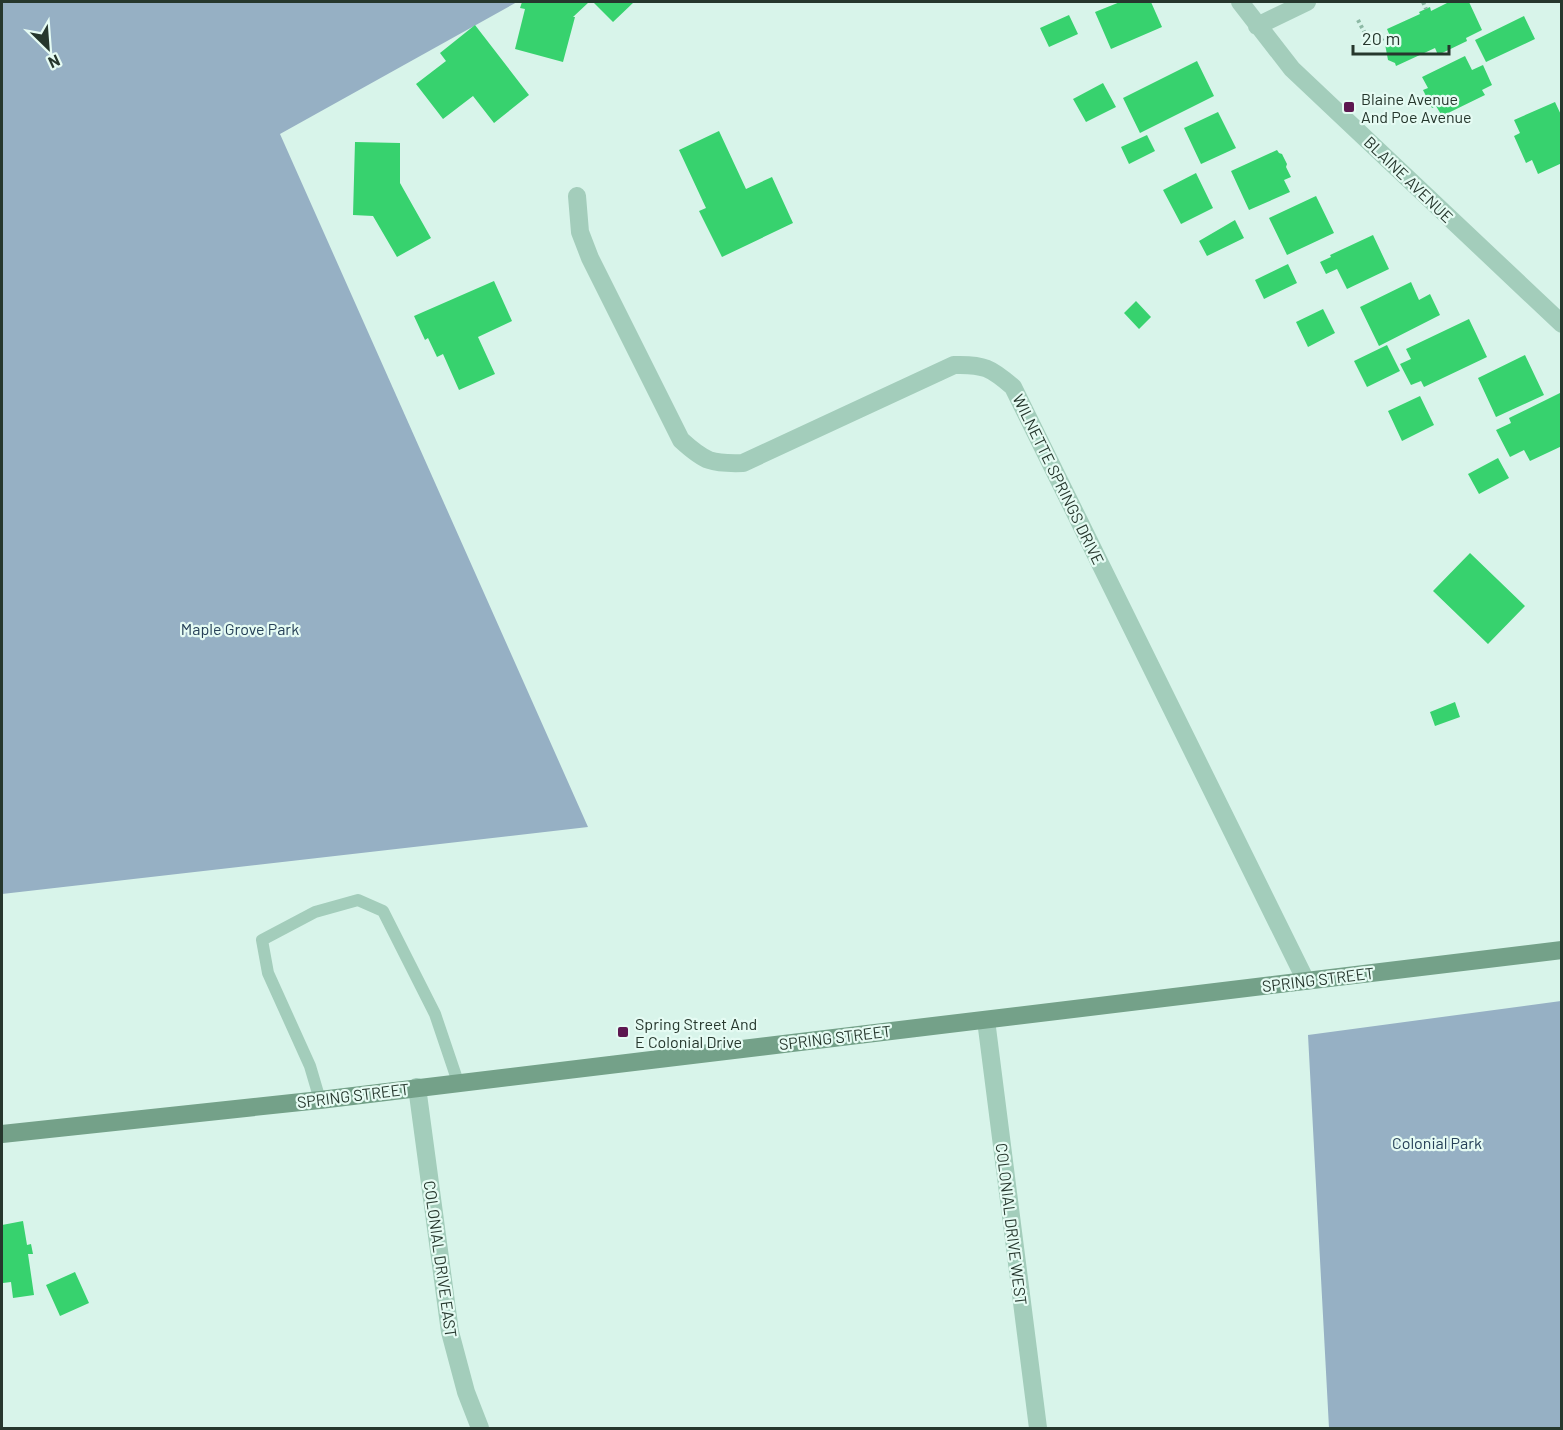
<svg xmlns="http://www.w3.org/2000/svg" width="1563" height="1430" viewBox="0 0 1563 1430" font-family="Barlow,sans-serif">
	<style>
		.green { fill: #96b0c4 }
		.building { fill: #37d26e }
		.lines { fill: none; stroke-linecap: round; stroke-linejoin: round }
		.path { stroke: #8db9a5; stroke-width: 4; stroke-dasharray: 3 3; stroke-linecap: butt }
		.lane { stroke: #a3cdbb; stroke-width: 12 }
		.street { stroke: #a3cdbb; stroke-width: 18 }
		.secondary { stroke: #74a189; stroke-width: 18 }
		.poi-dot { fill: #5d1750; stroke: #e5fbf3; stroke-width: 2 }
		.labels { text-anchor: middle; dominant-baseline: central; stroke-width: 4.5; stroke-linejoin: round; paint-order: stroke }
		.poi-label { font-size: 16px; fill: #26372d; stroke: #e5fbf3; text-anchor: start }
		.street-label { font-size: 16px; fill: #26372d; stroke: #e5fbf3 }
		.park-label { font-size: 16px; fill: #274158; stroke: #e5fbf3 }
	</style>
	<rect width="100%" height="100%" fill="#d8f4ea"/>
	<path class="green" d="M 2,2 L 517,2 L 280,134 L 588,827 L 2,894 Z
		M 1561,1001 L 1561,1428 L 1329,1428 L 1308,1035 Z"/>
	<path class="building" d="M 522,2 L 589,2 L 573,17 L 575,17 L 563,62 L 515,49 L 525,9 L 520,8 Z
		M 593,2 L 634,2 L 613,22 Z
		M 1120,2 L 1151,2 L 1162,27 L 1111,49 L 1095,12 Z
		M 1449,2 L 1469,2 L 1482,30 L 1466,38 L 1467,41 L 1438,55 L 1435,48 L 1396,66 L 1395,63 L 1388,60 L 1385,44 L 1392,41 L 1387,29 L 1420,14 L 1419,12 L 1430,7 L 1431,11 Z
		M 1069,15 L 1078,34 L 1049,47 L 1040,28 Z
		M 1524,16 L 1535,39 L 1486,62 L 1475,40 Z
		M 475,25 L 529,95 L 494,123 L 473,96 L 443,119 L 416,84 L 446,61 L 440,53 Z
		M 1465,56 L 1472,70 L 1483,65 L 1492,85 L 1482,90 L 1485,95 L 1442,116 L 1436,106 L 1432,108 L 1423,90 L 1428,88 L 1422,77 Z
		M 1197,61 L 1214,96 L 1140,133 L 1123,98 Z
		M 1103,83 L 1116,107 L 1086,122 L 1073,99 Z
		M 1555,102 L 1562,117 L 1562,163 L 1538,174 L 1532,160 L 1526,163 L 1514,136 L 1520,133 L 1514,120 Z
		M 1218,112 L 1236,148 L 1201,164 L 1184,128 Z
		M 719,131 L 746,189 L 772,177 L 793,223 L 722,257 L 699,211 L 706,208 L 679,150 Z
		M 1147,135 L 1155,151 L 1129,164 L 1121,147 Z
		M 355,142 L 400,143 L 400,183 L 431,238 L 397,257 L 373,216 L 353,215 Z
		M 1277,150 L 1279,153 L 1282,154 L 1287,164 L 1286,167 L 1291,177 L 1284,180 L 1290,192 L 1249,210 L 1231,171 Z
		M 1196,173 L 1213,208 L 1181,224 L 1163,190 Z
		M 1316,196 L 1334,233 L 1287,255 L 1269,218 Z
		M 1235,220 L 1244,238 L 1207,256 L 1199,241 Z
		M 1373,235 L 1389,269 L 1347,289 L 1337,269 L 1326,274 L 1320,262 L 1331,257 L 1330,255 Z
		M 1288,264 L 1297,283 L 1264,299 L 1255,280 Z
		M 494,281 L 512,321 L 478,337 L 495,374 L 459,390 L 443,354 L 437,357 L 428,338 L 425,340 L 414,316 Z
		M 1411,282 L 1419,300 L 1430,294 L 1440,315 L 1379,346 L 1360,307 Z
		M 1136,301 L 1151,317 L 1139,329 L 1124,313 Z
		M 1323,309 L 1335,333 L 1308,347 L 1296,322 Z
		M 1469,319 L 1487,357 L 1424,387 L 1421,381 L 1411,385 L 1400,364 L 1411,359 L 1406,349 Z
		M 1387,345 L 1400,371 L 1367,387 L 1354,361 Z
		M 1525,355 L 1544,395 L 1496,417 L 1478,378 Z
		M 1562,392 L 1562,446 L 1530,461 L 1524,450 L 1510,457 L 1496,430 L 1511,423 L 1509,418 Z
		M 1420,396 L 1434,425 L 1402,441 L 1388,411 Z
		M 1498,458 L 1509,478 L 1479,494 L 1468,474 Z
		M 1470,553 L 1525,606 L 1488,644 L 1433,591 Z
		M 1455,702 L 1460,717 L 1435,726 L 1430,712 Z
		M 23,1221 L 27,1245 L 31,1244 L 33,1254 L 28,1254 L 34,1295 L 13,1298 L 11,1282 L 3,1283 L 2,1277 L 2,1225 Z
		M 75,1272 L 89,1303 L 60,1316 L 46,1285 Z"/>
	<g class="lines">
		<path class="path" d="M 1423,2 L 1426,9
			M 1358,20 L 1369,41 L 1377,42 L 1389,35"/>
		<path class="lane" d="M 320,1100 L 310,1066 L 268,973 L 262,940 L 315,912 L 358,900 L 383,911 L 435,1014 L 458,1082"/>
		<path class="street" d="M 1240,2 L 1292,69 L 1562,324
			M 1257,26 L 1307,2
			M 577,196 L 580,232 L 590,258 L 681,440 C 705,462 712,464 743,463 L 954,365 C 984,364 991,368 1013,387 L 1306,981
			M 986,1020 L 1038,1428
			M 417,1087 L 450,1332 L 466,1392 L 480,1428"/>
		<path class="secondary" d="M 2,1134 L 320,1100 L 1562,950"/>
	</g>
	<g class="poi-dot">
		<rect x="1343" y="101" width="12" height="12" rx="3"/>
		<rect x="617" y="1026" width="12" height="12" rx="3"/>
	</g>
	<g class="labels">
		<g class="poi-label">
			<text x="1361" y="98">Blaine Avenue<tspan x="1361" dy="18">And Poe Avenue</tspan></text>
			<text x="635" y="1023">Spring Street And<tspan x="635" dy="18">E Colonial Drive</tspan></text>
		</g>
		<g class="street-label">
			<text transform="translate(1409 179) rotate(44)">BLAINE AVENUE</text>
			<text transform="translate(1059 479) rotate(64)">WILNETTE SPRINGS DRIVE</text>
			<text transform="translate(1318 979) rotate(-7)">SPRING STREET</text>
			<text transform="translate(835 1037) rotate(-7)">SPRING STREET</text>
			<text transform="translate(353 1095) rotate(-7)">SPRING STREET</text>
			<text transform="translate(1012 1224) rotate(83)">COLONIAL DRIVE WEST</text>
			<text transform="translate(441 1259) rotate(82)">COLONIAL DRIVE EAST</text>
		</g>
		<g class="park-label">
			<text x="240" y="628">Maple Grove Park</text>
			<text x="1437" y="1142">Colonial Park</text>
		</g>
	</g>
	<rect width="1563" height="1430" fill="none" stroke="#26372d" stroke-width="6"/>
	<g transform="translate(48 48) rotate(155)" stroke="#e5fbf3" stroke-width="4.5" paint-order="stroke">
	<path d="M0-4.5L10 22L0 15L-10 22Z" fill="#26372d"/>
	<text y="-9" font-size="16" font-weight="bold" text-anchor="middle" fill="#26372d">N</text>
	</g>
	<path d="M1353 45v9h96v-9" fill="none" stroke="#26372d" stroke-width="3"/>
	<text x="1362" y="45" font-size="18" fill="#26372d" stroke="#e5fbf3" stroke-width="4.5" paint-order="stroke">20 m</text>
</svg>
